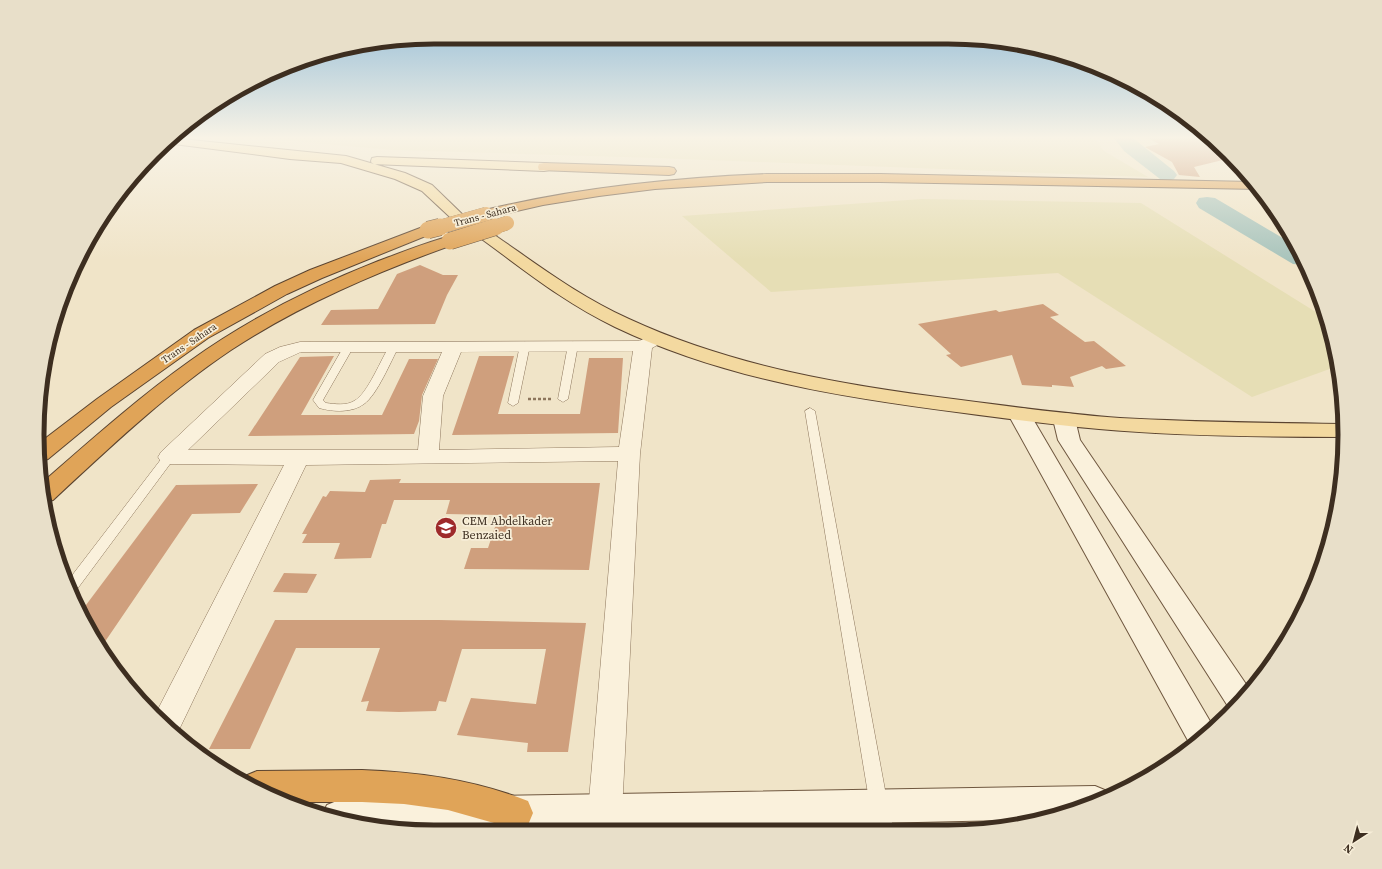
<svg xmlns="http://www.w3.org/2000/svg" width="1382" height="869" viewBox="0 0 1382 869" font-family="'Source Serif 4',serif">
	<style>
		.farmland { fill: #e6deb5 }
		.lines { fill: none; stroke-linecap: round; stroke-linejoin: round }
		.river { fill: #a9c4bc; fill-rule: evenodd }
		.building { fill: #cf9f7d }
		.lane-casing { stroke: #8d765c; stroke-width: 1 }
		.street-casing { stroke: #8d765c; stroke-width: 1 }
		.secondary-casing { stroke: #6f573f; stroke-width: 2 }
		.primary-casing { stroke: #5b4430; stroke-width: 2 }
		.highway-casing { stroke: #5b4430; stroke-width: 2 }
		.path { stroke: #8d765c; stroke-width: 2.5; stroke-dasharray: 3 2; stroke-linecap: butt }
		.lane { fill: #faf1dc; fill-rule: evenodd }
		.street { fill: #faf1dc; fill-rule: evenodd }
		.secondary { fill: #faf1dc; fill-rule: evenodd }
		.primary { fill: #f3d9a0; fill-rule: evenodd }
		.highway { fill: #e0a458; fill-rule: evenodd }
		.highway-bridge-far1-casing { stroke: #5b4430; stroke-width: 14; stroke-linecap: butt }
		.highway-bridge-casing { stroke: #5b4430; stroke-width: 18; stroke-linecap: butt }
		.highway-bridge-far1 { stroke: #e0a458; stroke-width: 14 }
		.highway-bridge { stroke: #e0a458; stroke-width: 17 }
		.labels { text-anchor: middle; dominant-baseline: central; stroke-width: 3.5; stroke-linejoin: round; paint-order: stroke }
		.far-street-label { font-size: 10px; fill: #3d2e20; stroke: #f7eed8 }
		.poi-label { font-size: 12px; fill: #3d2e20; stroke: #f7eed8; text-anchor: start }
		.rim { fill: none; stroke: #3d2e20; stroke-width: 5 }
	</style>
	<rect width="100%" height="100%" fill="#f0e4c8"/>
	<path class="farmland" d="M 258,138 L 1095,138 L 1104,151 L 1148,177 L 657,158 L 392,150 Z
		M 922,199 L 1141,203 L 1327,319 L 1338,366 L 1252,397 L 1058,273 L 771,292 L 682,216 Z"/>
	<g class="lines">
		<path class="river" d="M 1114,138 L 1133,138 L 1174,171 L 1177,175 L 1174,179 L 1167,181 L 1160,179 L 1124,151 Z
			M 1207,197 L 1215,198 L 1296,246 L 1305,265 L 1293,264 L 1199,208 L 1196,203 L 1199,198 Z"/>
	</g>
	<path class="building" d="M 1148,138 L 1206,138 L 1214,142 L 1231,158 L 1194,167 L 1200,177 L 1179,175 L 1172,162 L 1145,147 L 1159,144 Z
		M 420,265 L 443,275 L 458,275 L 447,295 L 435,324 L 321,325 L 331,310 L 378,309 L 397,274 Z
		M 1043,304 L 1059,315 L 1050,317 L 1085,342 L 1094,341 L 1126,366 L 1106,369 L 1102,366 L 1070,377 L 1074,387 L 1052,385 L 1052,387 L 1022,385 L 1012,355 L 961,367 L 946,355 L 951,354 L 918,324 L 996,310 L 999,312 Z
		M 334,356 L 301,415 L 382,415 L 409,359 L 438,359 L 422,395 L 419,421 L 414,434 L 248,436 L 300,357 Z
		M 479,356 L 514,356 L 498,414 L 580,414 L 589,358 L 623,358 L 618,433 L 452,435 Z
		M 401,479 L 399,483 L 600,483 L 589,570 L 464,569 L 471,548 L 488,548 L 499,515 L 446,514 L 450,500 L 394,500 L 386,524 L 382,524 L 371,558 L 334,559 L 340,543 L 302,543 L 307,534 L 302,534 L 323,496 L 326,497 L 330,491 L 365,492 L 370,480 Z
		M 258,484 L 240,513 L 192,514 L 100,649 L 80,613 L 176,485 Z
		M 284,573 L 317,574 L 307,593 L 273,592 Z
		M 275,620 L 439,620 L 586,623 L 568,752 L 527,752 L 528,743 L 457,735 L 471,698 L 536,704 L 546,649 L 462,649 L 446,702 L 439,701 L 436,711 L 399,712 L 366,711 L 369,701 L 361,702 L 380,648 L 296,648 L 250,749 L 209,749 Z"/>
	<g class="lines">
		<g class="lane-casing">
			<path id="lane" d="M 525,342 L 530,345 L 518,403 L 513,406 L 508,403 L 520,345 Z
				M 573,342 L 578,345 L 568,399 L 563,402 L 558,399 L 568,345 Z
				M 349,343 L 354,346 L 323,400 L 326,403 C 335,404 346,406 354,401 C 368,394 381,358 391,344 L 394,343 L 399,346 C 391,361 377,395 364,404 C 352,413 333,412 319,408 L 313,400 L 344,346 Z
				M 810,408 L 815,411 L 888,806 L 894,831 L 876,831 L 870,806 L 805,411 Z
				M 169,453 L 173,454 L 175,457 L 173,460 L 75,592 L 71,593 L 67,582 L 165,454 Z"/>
		</g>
		<g class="street-casing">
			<path id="street" d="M 657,333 L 663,334 L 666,338 L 663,342 L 652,348 L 640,454 L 622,812 L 617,823 L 605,828 L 593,823 L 588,812 L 618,461 L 306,465 L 177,734 L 155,715 L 284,465 L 169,464 L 161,462 L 158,457 L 161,452 L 265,354 L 280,347 L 300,342 L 639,341 ZM 633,351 L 619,447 L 439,450 L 443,396 L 461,352 ZM 301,352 L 442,352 L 423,396 L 418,450 L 188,450 L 279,362 Z"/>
		</g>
		<g class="secondary-casing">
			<path id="secondary" d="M 1019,408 L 1027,409 L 1030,414 L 1214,728 L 1209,734 L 1191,746 L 1008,414 L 1011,409 Z
				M 1064,413 L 1072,414 L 1075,419 L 1080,440 L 1250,690 L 1231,711 L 1058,440 L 1053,419 L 1056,414 Z
				M 1095,786 L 1107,791 L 1110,796 L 1046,819 L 605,829 L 383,829 L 323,813 L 327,805 L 339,800 L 374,798 Z"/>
		</g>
		<g class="primary-casing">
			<path id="primary" d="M 172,138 L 346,156 L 405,173 L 432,185 L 463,215 L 461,218 L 456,219 L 451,218 L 422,191 L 395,179 L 341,163 L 290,159 L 166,143 Z
				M 377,157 L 544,163 L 549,164 L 550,167 L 549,170 L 544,171 L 372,164 L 371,161 L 372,158 Z
				M 488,232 L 493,234 C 538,265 578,296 629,319 C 733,367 847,386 961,400 C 1014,407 1067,414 1120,418 C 1194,422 1269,423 1343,424 L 1343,437 C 1262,437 1180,436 1099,429 C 1054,425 1009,419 964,413 C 845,398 724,379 615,327 C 565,303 527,272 483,240 L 480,237 L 483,234 Z"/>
		</g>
		<g class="highway-casing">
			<path id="highway" d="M 544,163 L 669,167 L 674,168 L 676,171 L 674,174 L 669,175 L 539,170 L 538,167 L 539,164 Z
				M 767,174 L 880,174 L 1253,182 L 1259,189 L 880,182 L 767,182 L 655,189 L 599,196 L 543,205 L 486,218 L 481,217 L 479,214 L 481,211 C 575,188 670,178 767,174 Z
				M 428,225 L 433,227 L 436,230 L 433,233 L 322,278 L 287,294 L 208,338 L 111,407 L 48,459 L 41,461 L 38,444 L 97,399 L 194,330 L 275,286 L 310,270 Z
				M 450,236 L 455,238 L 458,241 L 455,244 C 377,272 301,304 231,350 C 167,393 110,447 53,500 L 46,502 L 43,482 C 91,440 138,398 190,361 C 247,320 310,288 376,262 C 400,253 425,243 450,236 Z
				M 362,770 C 419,772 475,780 528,801 L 533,813 L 528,825 L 515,829 L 448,810 L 404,804 L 362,802 L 285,802 L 244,779 L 245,776 L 257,771 Z"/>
		</g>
		<path class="path" d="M 528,399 L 551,399"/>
		<use href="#lane" class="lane"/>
		<use href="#street" class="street"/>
		<use href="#secondary" class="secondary"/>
		<use href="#primary" class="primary"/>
		<use href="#highway" class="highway"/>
		<g class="highway-bridge-far1-casing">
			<path id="highway-bridge-far1" d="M 436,228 L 486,214
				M 492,228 L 507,223"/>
		</g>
		<g class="highway-bridge-casing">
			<path id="highway-bridge" d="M 428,230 L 440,227
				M 450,241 L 495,227"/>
		</g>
		<use href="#highway-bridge-far1" class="highway-bridge-far1"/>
		<use href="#highway-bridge" class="highway-bridge"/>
	</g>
	<linearGradient id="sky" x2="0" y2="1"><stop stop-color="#8fbad6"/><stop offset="0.53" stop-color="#f8f3e6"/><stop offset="1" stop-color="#f8f3e6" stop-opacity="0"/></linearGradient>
	<rect width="1382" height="260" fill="url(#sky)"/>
	<defs>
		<g id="school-disc" transform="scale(1.15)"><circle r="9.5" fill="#9e2a2b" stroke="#f7eed8"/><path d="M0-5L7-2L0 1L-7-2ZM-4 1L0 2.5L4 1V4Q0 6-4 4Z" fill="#fff"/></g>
	</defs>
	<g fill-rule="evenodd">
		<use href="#school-disc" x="446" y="528"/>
	</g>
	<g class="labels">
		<g class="far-street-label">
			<text transform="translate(485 215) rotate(-15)">Trans - Sahara</text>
			<text transform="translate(189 343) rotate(-34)">Trans - Sahara</text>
		</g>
		<g class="poi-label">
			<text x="462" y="521">CEM Abdelkader<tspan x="462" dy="14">Benzaied</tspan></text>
		</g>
	</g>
	<path d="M0 0H1382V869H0ZM434 44H948A390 390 0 0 1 1338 434V435A390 390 0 0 1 948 825H434A390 390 0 0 1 44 435V434A390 390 0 0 1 434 44Z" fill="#e8dfc9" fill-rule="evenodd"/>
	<path class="rim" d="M434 44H948A390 390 0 0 1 1338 434V435A390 390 0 0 1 948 825H434A390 390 0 0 1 44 435V434A390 390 0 0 1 434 44Z"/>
	<g transform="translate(1354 841) rotate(216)" stroke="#f7eed8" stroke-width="3" paint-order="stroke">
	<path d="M0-3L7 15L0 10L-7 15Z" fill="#3d2e20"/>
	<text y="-6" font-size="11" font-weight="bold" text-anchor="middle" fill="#3d2e20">N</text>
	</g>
</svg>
